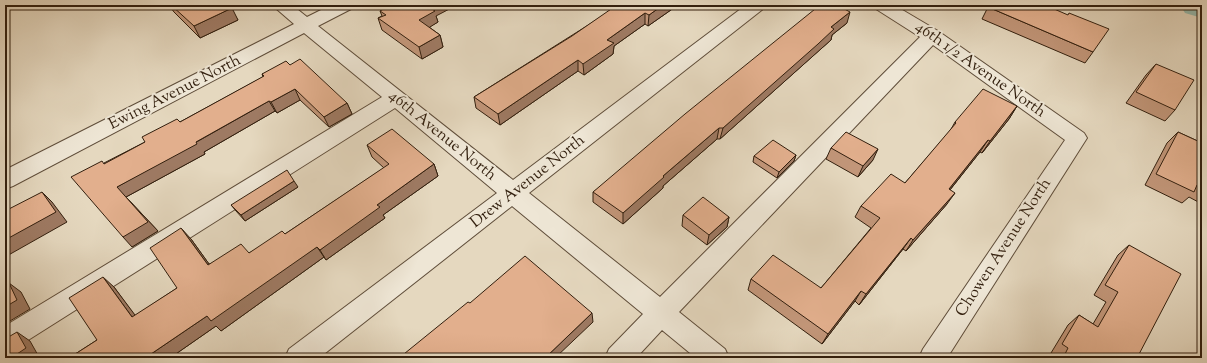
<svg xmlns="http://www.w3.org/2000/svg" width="1207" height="363" viewBox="0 0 1207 363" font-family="'Sorts Mill Goudy',serif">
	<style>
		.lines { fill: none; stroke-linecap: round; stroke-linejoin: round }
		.river { fill: #96baae; fill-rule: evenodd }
		.minor-casing { stroke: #5f4d3a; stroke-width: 2 }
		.minor { fill: #eee6d5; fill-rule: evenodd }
		.wall { fill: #c29679; stroke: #321f0e }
		.shaded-wall { fill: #9e7a63; stroke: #321f0e }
		.building { fill: #e2af8d; stroke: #321f0e }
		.labels { text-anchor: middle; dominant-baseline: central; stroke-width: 4; stroke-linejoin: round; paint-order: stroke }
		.street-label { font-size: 16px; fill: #321f0e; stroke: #eee6d5 }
	</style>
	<rect width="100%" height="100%" fill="#e5d8bf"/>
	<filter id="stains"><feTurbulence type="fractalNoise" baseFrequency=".005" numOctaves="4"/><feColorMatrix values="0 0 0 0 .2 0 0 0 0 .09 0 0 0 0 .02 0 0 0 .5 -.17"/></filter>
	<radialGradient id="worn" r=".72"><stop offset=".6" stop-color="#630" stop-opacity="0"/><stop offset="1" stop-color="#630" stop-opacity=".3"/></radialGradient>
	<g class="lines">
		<path class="river" d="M 1180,5 L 1202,5 L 1202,18 L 1185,13 Z"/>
		<g class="minor-casing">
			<path id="minor" d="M 272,5 L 292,5 L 307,17 L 331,5 L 354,5 L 351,9 L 318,26 L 513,180 L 746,5 L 766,5 L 763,9 L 529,193 L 660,297 L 920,37 L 876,9 L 873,5 L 894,5 L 938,31 L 1084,133 L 1087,138 L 947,358 L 919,358 L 923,349 L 1065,140 L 933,45 L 679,312 L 725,349 L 729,358 L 696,358 L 662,330 L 636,358 L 605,358 L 609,349 L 643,314 L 512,206 L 319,358 L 285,358 L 289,349 L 497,193 L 395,108 L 14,349 L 5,352 L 5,326 L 382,97 L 304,33 L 13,186 L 5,189 L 5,170 L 294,24 Z"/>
		</g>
		<use href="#minor" class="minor"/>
	</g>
	<path class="wall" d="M 168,5 L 228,5 L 238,20 L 200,38 L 174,12 L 171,8 Z
		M 620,5 L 678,5 L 648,26 L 645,24 L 614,46 L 613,54 L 584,75 L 578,71 L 500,125 L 476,108 L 474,97 Z
		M 988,7 L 1093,52 L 1085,63 L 982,19 Z
		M 380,11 L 436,16 L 438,22 L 429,27 L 440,35 L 443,47 L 422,59 L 382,30 L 378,18 L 382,16 Z
		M 847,23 L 832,35 L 831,40 L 814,55 L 720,139 L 717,139 L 663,186 L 663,188 L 623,224 L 593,202 L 593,192 Z
		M 1156,64 L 1175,110 L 1165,121 L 1126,103 L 1146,75 Z
		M 290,65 L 347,103 L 352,114 L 329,127 L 300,100 L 277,113 L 275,111 L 204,152 L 205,154 L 126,197 L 158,231 L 132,247 L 104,163 L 145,142 L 180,122 L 263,77 L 262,74 Z
		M 1017,106 L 1009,119 L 982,153 L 980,152 L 950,190 L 947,204 L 906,251 L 903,249 L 859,305 L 855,301 L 822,344 L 748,290 L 751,279 L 821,288 L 871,228 L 855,217 L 861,206 L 905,183 L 950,131 L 955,122 Z
		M 1178,132 L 1202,143 L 1202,204 L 1189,197 L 1182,203 L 1145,185 L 1167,143 Z
		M 367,145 L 434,164 L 438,176 L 383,215 L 385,218 L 326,260 L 324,257 L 221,331 L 216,326 L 170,358 L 69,358 L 97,340 L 114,287 L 135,316 L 177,288 L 191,239 L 209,264 L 249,253 L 285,234 L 384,168 L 372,157 Z
		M 831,148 L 873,160 L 858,177 L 826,159 Z
		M 796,155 L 794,161 L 777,178 L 753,162 L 754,156 Z
		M 298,187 L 245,221 L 236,211 L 231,205 Z
		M 683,215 L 729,217 L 727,227 L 707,245 L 682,226 Z
		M 1129,245 L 1137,358 L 1056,358 L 1057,357 L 1051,353 L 1068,325 L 1079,315 L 1093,324 L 1106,302 L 1094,295 L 1118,255 Z"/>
	<path class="shaded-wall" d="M 433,5 L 457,5 L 436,16 L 438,22 L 422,32 L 419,20 L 429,7 Z
		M 663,5 L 678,5 L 648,26 L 649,15 Z
		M 232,8 L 238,20 L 200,38 L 194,26 Z
		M 850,12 L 847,23 L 832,35 L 831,40 L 720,139 L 723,128 L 831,27 Z
		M 645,13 L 645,24 L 614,46 L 613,54 L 584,75 L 583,64 L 607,40 Z
		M 440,35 L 443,47 L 422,59 L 419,47 Z
		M 578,60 L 578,71 L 500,125 L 498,114 Z
		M 295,89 L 300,100 L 277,113 L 271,102 Z
		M 269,101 L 275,111 L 204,152 L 205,154 L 126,197 L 158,231 L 132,247 L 123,237 L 117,187 Z
		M 347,103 L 352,114 L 329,127 L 324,117 Z
		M 1017,106 L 1009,119 L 982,153 L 990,141 Z
		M 719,128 L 717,139 L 663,186 L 663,188 L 623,224 L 623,213 L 663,176 Z
		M 988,140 L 980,152 L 941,201 L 949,189 Z
		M 878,149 L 873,160 L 858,177 L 863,166 Z
		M 796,155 L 794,161 L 777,178 L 779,172 Z
		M 434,164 L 438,176 L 383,215 L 385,218 L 326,260 L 320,250 L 377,205 Z
		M 294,181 L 298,187 L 245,221 L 241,215 Z
		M 42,192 L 52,202 L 67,222 L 5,257 L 5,240 Z
		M 955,193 L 947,204 L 906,251 L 913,240 Z
		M 729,217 L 727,227 L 707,245 L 709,235 Z
		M 181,228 L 191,239 L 217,275 L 208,265 Z
		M 911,238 L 903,249 L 859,305 L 866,294 Z
		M 317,247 L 324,257 L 221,331 L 216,326 L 170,358 L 154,358 L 151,354 L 207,316 Z
		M 103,277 L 114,287 L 144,327 L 132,317 Z
		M 5,278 L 10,285 L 9,283 L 21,292 L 30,309 L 5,324 Z
		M 861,291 L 855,301 L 822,344 L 828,334 Z
		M 592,313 L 593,322 L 555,358 L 545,358 Z
		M 17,332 L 30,341 L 39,357 L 37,358 L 11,358 Z"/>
	<path class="building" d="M 171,5 L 228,5 L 232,8 L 194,26 Z
		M 391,5 L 433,5 L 429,7 L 435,11 L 419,20 L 440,35 L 419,47 L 378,18 L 386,15 L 380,11 Z
		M 620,5 L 663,5 L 649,15 L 645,13 L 607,40 L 614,43 L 583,64 L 578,60 L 498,114 L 474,97 L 572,36 L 614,7 L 616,8 Z
		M 820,5 L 837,5 L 850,12 L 831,27 L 834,29 L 818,44 L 723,128 L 719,128 L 663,176 L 664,177 L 623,213 L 593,192 L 685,114 Z
		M 991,5 L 1045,5 L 1068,15 L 1069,13 L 1109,29 L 1093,52 L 988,7 Z
		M 300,59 L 347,103 L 324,117 L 295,89 L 271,102 L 269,101 L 196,142 L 197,144 L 117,187 L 148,222 L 123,237 L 71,177 L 102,161 L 104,164 L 145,142 L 142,137 L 177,119 L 180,122 L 264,76 L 262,74 L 286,61 L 290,65 Z
		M 1156,64 L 1194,80 L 1175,110 L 1136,92 Z
		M 983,89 L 1017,106 L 990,141 L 988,140 L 949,189 L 955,193 L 913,240 L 911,238 L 866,294 L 861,291 L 828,334 L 751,279 L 773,255 L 821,288 L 880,218 L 861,206 L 891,174 L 905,183 L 956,123 L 955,122 Z
		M 392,129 L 434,164 L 377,205 L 380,207 L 320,250 L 317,247 L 211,321 L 207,316 L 151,354 L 154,358 L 69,358 L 97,340 L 69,298 L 103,277 L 132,317 L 177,288 L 150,248 L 181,228 L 208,265 L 241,244 L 249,253 L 282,231 L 285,234 L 389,164 L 367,145 Z
		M 846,132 L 878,149 L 863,166 L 831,148 Z
		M 1178,132 L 1202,143 L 1202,187 L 1197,185 L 1194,192 L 1156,174 Z
		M 773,140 L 796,155 L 779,172 L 754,156 Z
		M 287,170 L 294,181 L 241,215 L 231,205 Z
		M 42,192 L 56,212 L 5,240 L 5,211 Z
		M 703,197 L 729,217 L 709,235 L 683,215 Z
		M 1129,245 L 1181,274 L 1137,358 L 1063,358 L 1068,348 L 1062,344 L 1079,315 L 1098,327 L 1118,292 L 1105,285 Z
		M 525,256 L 592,313 L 545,358 L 399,358 L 468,302 L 470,303 Z
		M 9,283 L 17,300 L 5,307 L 5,285 Z
		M 17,332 L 26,348 L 11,358 L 5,358 L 5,339 Z"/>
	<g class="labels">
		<g class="street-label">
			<text transform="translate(980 70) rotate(35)">46th 1/2 Avenue North</text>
			<text transform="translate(175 93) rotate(-27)">Ewing Avenue North</text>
			<text transform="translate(442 136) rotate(39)">46th Avenue North</text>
			<text transform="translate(528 182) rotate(-38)">Drew Avenue North</text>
			<text transform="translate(1004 248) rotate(-57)">Chowen Avenue North</text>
		</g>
	</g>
	<rect width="1207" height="363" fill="none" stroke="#e5d8bf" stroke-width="20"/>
	<rect x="6" y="6" width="1195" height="351" fill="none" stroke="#321f0e" stroke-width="2"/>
	<rect x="10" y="10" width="1187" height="343" fill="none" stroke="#321f0e"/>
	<rect width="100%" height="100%" filter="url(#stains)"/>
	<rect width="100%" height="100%" fill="url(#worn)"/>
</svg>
